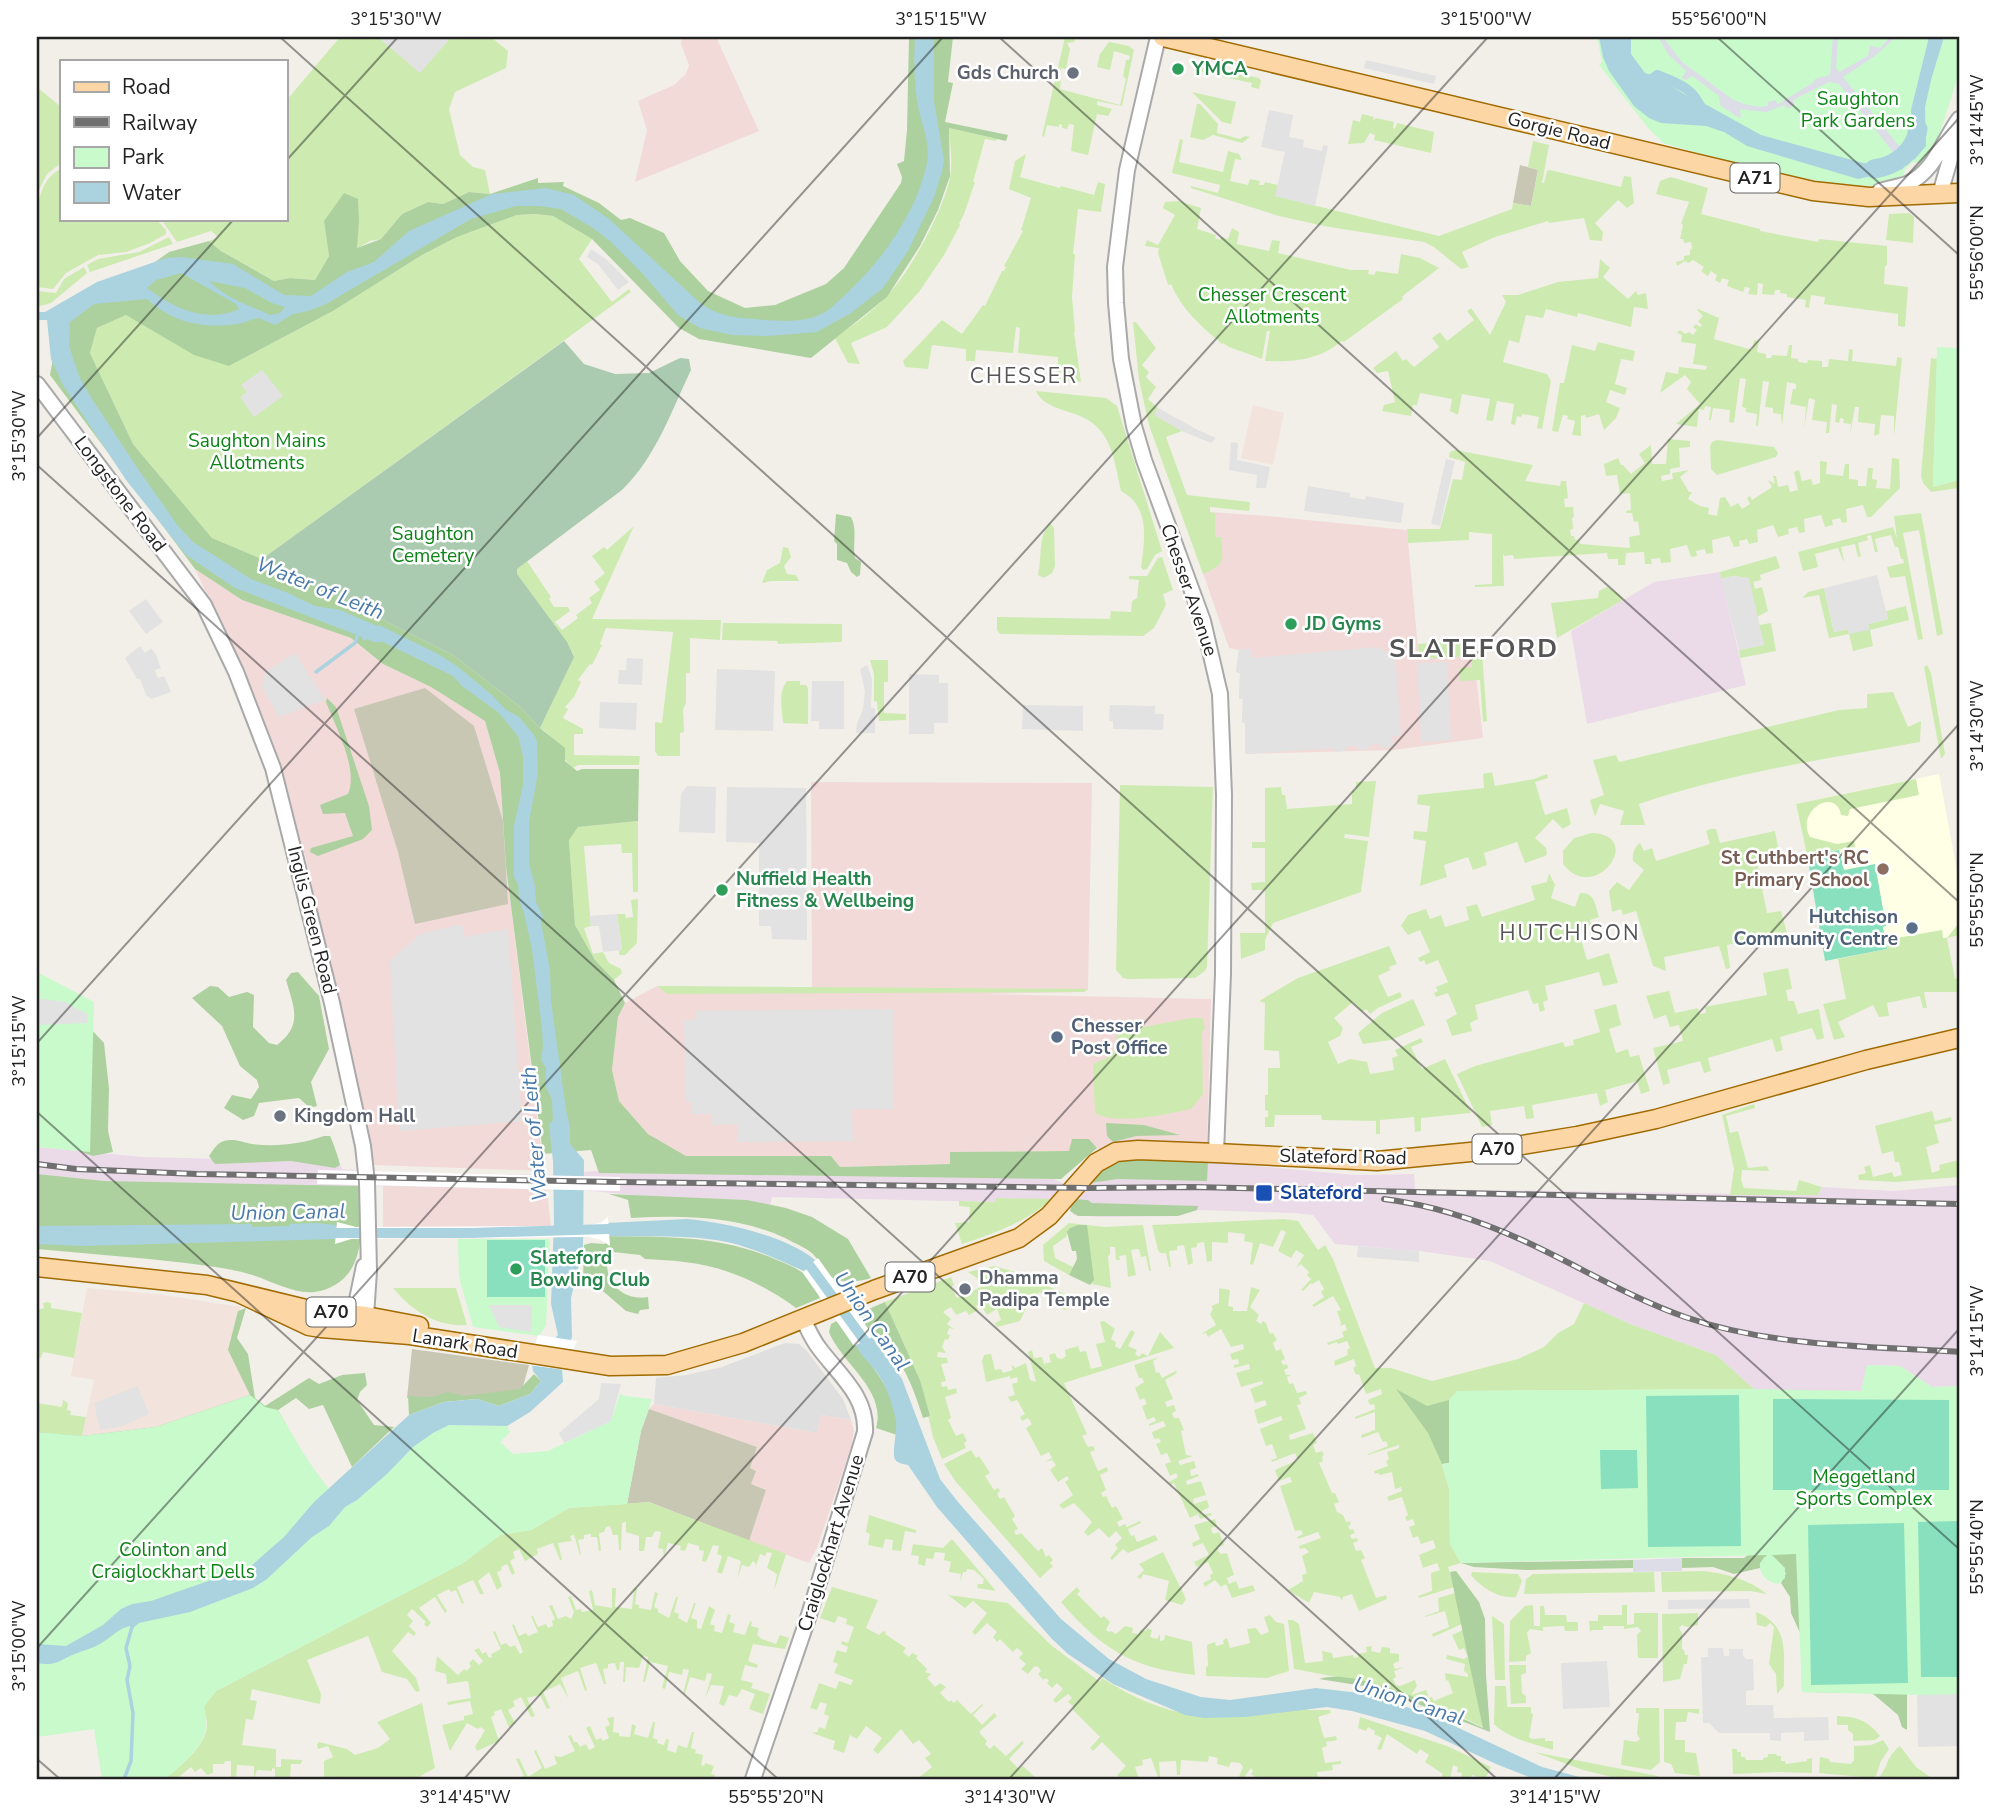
<svg xmlns="http://www.w3.org/2000/svg" width="1996" height="1816" viewBox="0 0 1996 1816" font-family="'Nunito Sans',sans-serif">
	<style>
		.residential { fill: #e0dfdf }
		.commercial { fill: #f2dad9 }
		.industrial { fill: #ebdbe8 }
		.education { fill: #ffffe5 }
		.military { fill: #f3e3dd }
		.construction { fill: #c7c7b4 }
		.grass { fill: #cdebb0 }
		.forest { fill: #add19e }
		.cemetery { fill: #aacbaf }
		.park { fill: #c8facc }
		.pitch { fill: #88e0be }
		.parking { fill: #e2e2e2 }
		.plaza { fill: #dddde8 }
		.water { fill: #aad3df; fill-rule: evenodd }
		.pier { fill: #fff }
		.lines { fill: none; stroke-linecap: round; stroke-linejoin: round }
		.stream { stroke: #aad3df; stroke-width: 3.5 }
		.canal { stroke: #aad3df; stroke-width: 10 }
		.river { stroke: #aad3df; stroke-width: 19 }
		.minor-casing { stroke: #a9a9a9; stroke-width: 18 }
		.major-casing { stroke: #a06b00; stroke-width: 21 }
		.minor { stroke: #fff; stroke-width: 14 }
		.major { stroke: #fcd6a4; stroke-width: 18 }
		.rail-casing { stroke: #707070; stroke-width: 6 }
		.rail { stroke: #fff; stroke-width: 3.5; stroke-dasharray: 10; stroke-linecap: butt }
		.ticks { fill: none; stroke: #222; stroke-width: 2; stroke-opacity: 0.45 }
		.leisure-dot { fill: #2e9e5b; stroke: #fff; stroke-width: 2.5 }
		.worship-dot { fill: #6b7280; stroke: #fff; stroke-width: 2.5 }
		.education-dot { fill: #8d6e63; stroke: #fff; stroke-width: 2.5 }
		.service-dot { fill: #5c6f8a; stroke: #fff; stroke-width: 2.5 }
		.transit-dot { fill: #1a4fb4; stroke: #fff; stroke-width: 2.5 }
		.labels { text-anchor: middle; dominant-baseline: central; stroke-width: 5; stroke-linejoin: round; paint-order: stroke }
		.shield { fill: #fff; stroke: #646464; stroke-width: 2 }
		.shield-label { font-size: 18px; font-weight: bold; fill: #222 }
		.leisure-label { font-size: 19px; font-weight: bold; fill: #27864d; stroke: #fff; text-anchor: start }
		.worship-label { font-size: 19px; font-weight: bold; fill: #5b616d; stroke: #fff; text-anchor: start }
		.park-label { font-size: 19px; fill: #0c8416; stroke: #fff }
		.street-label { font-size: 19px; fill: #222; stroke: #fff }
		.education-label { font-size: 19px; font-weight: bold; fill: #785e54; stroke: #fff; text-anchor: end }
		.service-label { font-size: 19px; font-weight: bold; fill: #4e5e75; stroke: #fff; text-anchor: end }
		.transit-label { font-size: 19px; font-weight: bold; fill: #164399; stroke: #fff; text-anchor: start }
		.neighbourhood-label { font-size: 21px; letter-spacing: 2px; fill: #555; stroke: #fff }
		.water-label { font-size: 21px; font-style: italic; fill: #4a7aab; stroke: #fff }
		.district-label { font-size: 26px; font-weight: bold; letter-spacing: 2px; fill: #555; stroke: #fff }
		.neatline { fill: none; stroke: #222; stroke-width: 2.5 }
		.ticks-label { font-size: 18px; text-anchor: middle; fill: #222 }
	</style>
	<rect width="100%" height="100%" fill="#f2efe9"/>
	<path class="residential" d="M 785,1343 L 799,1344 L 807,1351 L 843,1399 L 851,1420 L 821,1415 L 817,1433 L 654,1404 L 656,1378 L 686,1375 L 722,1367 Z"/>
	<path class="commercial" d="M 682,37 L 716,37 L 759,131 L 635,182 L 647,130 L 638,101 L 674,85 L 686,74 L 689,65 L 681,44 Z
		M 1181,510 L 1268,516 L 1407,530 L 1419,659 L 1471,656 L 1474,658 L 1483,738 L 1394,750 L 1245,754 L 1245,723 L 1242,722 L 1243,699 L 1239,699 L 1240,673 L 1236,672 L 1239,650 L 1229,648 Z
		M 195,569 L 242,600 L 351,638 L 383,664 L 431,687 L 485,721 L 500,773 L 506,867 L 544,1171 L 374,1165 L 306,859 L 253,691 Z
		M 811,782 L 1092,783 L 1088,989 L 1084,992 L 982,994 L 1211,999 L 1207,1147 L 1101,1152 L 1089,1139 L 1069,1151 L 951,1152 L 950,1164 L 840,1167 L 831,1156 L 686,1156 L 648,1134 L 619,1101 L 612,1070 L 618,1017 L 625,1003 L 657,986 L 812,989 Z
		M 383,1172 L 545,1175 L 552,1236 L 383,1239 Z
		M 654,1404 L 817,1433 L 821,1415 L 851,1420 L 854,1431 L 851,1447 L 817,1548 L 809,1563 L 749,1541 L 766,1490 L 751,1484 L 750,1468 L 757,1447 L 649,1409 Z"/>
	<path class="industrial" d="M 1720,572 L 1746,685 L 1587,724 L 1571,631 L 1654,582 Z
		M 37,1147 L 143,1157 L 227,1159 L 333,1149 L 342,1169 L 375,1172 L 552,1175 L 616,1169 L 1054,1179 L 1064,1184 L 1091,1183 L 1098,1174 L 1114,1163 L 1149,1156 L 1355,1175 L 1414,1174 L 1415,1189 L 1818,1195 L 1822,1187 L 1894,1191 L 1959,1185 L 1959,1386 L 1932,1387 L 1900,1366 L 1868,1365 L 1862,1391 L 1755,1390 L 1716,1355 L 1630,1324 L 1490,1261 L 1419,1251 L 1335,1244 L 1313,1215 L 1294,1213 L 1197,1210 L 1177,1216 L 1100,1217 L 1074,1215 L 1069,1207 L 1072,1200 L 996,1198 L 996,1202 L 772,1197 L 770,1206 L 747,1200 L 656,1197 L 579,1190 L 360,1186 L 319,1202 L 37,1212 Z"/>
	<path class="education" d="M 1939,774 L 1959,882 L 1959,935 L 1825,961 L 1807,855 L 1796,804 Z"/>
	<path class="military" d="M 1253,405 L 1284,413 L 1273,465 L 1241,458 Z
		M 87,1288 L 157,1294 L 241,1307 L 234,1343 L 250,1395 L 156,1427 L 82,1436 L 94,1380 L 71,1376 Z"/>
	<path class="construction" d="M 1520,165 L 1538,170 L 1531,206 L 1513,203 Z
		M 425,688 L 474,726 L 503,821 L 508,904 L 415,924 L 398,852 L 354,709 Z
		M 412,1349 L 529,1365 L 520,1397 L 407,1398 Z
		M 649,1409 L 757,1447 L 750,1468 L 756,1471 L 751,1484 L 766,1490 L 749,1541 L 649,1502 L 627,1504 L 641,1431 Z"/>
	<path class="grass" d="M 340,37 L 378,37 L 420,72 L 451,37 L 491,37 L 508,51 L 506,68 L 455,92 L 449,109 L 460,155 L 473,167 L 485,170 L 490,194 L 469,192 L 443,204 L 428,202 L 402,214 L 381,239 L 370,241 L 356,249 L 359,222 L 324,221 L 329,256 L 315,280 L 290,278 L 274,281 L 221,251 L 209,241 L 218,237 L 211,231 L 177,242 L 161,219 L 285,219 L 285,102 Z
		M 1065,37 L 1076,37 L 1074,42 L 1067,43 L 1070,49 L 1066,69 L 1061,68 L 1058,79 L 1061,80 L 1060,89 L 1120,105 L 1126,79 L 1123,76 L 1126,60 L 1129,60 L 1130,56 L 1114,51 L 1110,70 L 1097,67 L 1100,54 L 1109,42 L 1129,46 L 1134,50 L 1122,106 L 1097,101 L 1097,105 L 1112,109 L 1108,116 L 1097,114 L 1088,155 L 1071,151 L 1074,125 L 1069,124 L 1067,129 L 1062,128 L 1062,125 L 1059,124 L 1059,127 L 1047,125 L 1044,137 L 1042,136 Z
		M 1197,64 L 1259,78 L 1261,81 L 1259,89 L 1251,87 L 1252,83 L 1196,71 Z
		M 37,87 L 61,107 L 61,163 L 47,174 L 37,194 Z
		M 1192,92 L 1236,102 L 1231,124 L 1222,122 Z
		M 1197,104 L 1200,104 L 1218,124 L 1217,133 L 1240,139 L 1245,136 L 1250,137 L 1242,143 L 1213,135 L 1203,140 L 1190,137 Z
		M 1362,114 L 1374,117 L 1373,121 L 1376,118 L 1394,122 L 1393,128 L 1395,129 L 1397,123 L 1434,132 L 1431,153 L 1374,140 L 1375,135 L 1370,133 L 1364,143 L 1348,144 L 1353,120 L 1360,122 Z
		M 949,128 L 997,139 L 996,141 L 985,139 L 973,182 L 975,182 L 964,214 L 959,224 L 960,225 L 944,255 L 919,292 L 887,327 L 851,343 L 860,364 L 848,363 L 835,338 C 853,325 871,313 886,297 C 910,272 944,210 950,177 C 953,161 950,144 949,128 Z
		M 1180,139 L 1183,140 L 1179,162 L 1223,172 L 1228,151 L 1239,154 L 1242,160 L 1235,159 L 1230,181 L 1248,185 L 1250,179 L 1260,181 L 1259,185 L 1264,185 L 1265,182 L 1278,185 L 1276,196 L 1439,236 L 1512,209 L 1513,203 L 1531,206 L 1538,170 L 1528,167 L 1533,141 L 1549,145 L 1542,183 L 1544,183 L 1547,171 L 1550,170 L 1621,187 L 1624,176 L 1631,177 L 1634,203 L 1627,208 L 1618,200 L 1595,223 L 1603,232 L 1602,241 L 1590,240 L 1584,218 L 1549,223 L 1548,221 L 1495,237 L 1464,251 L 1462,252 L 1469,267 L 1461,269 L 1434,247 L 1424,242 L 1324,226 L 1279,216 L 1191,188 L 1191,186 L 1218,193 L 1220,185 L 1172,173 Z
		M 1026,154 L 1020,177 L 1060,188 L 1061,186 L 1094,195 L 1098,182 L 1105,184 L 1101,212 L 1078,209 L 1073,254 L 1075,254 L 1072,297 L 1075,331 L 1074,332 L 1081,382 L 1058,380 L 1058,357 L 1018,353 L 1020,328 L 1016,327 L 1013,353 L 976,350 L 975,361 L 966,361 L 966,349 L 932,345 L 928,369 L 905,367 L 903,361 L 942,320 L 962,334 L 983,305 L 985,306 L 1002,271 L 1004,271 L 1006,267 L 1004,266 L 1023,231 L 1021,230 L 1031,198 L 1009,189 L 1015,161 Z
		M 61,169 L 61,219 L 156,219 L 166,230 L 166,234 L 150,243 L 126,252 L 98,255 L 66,273 L 53,289 L 37,287 C 37,255 26,184 61,169 Z
		M 1671,177 L 1708,188 L 1701,214 L 1760,229 L 1760,231 L 1818,242 L 1819,239 L 1887,246 L 1887,265 L 1885,266 L 1884,284 L 1908,287 L 1905,327 L 1898,326 L 1898,314 L 1824,304 L 1825,297 L 1811,295 L 1809,308 L 1805,307 L 1806,300 L 1787,297 L 1787,294 L 1780,293 L 1780,290 L 1775,290 L 1774,295 L 1762,294 L 1763,284 L 1758,283 L 1757,295 L 1748,294 L 1750,288 L 1745,287 L 1743,292 L 1727,286 L 1729,280 L 1722,278 L 1720,283 L 1715,280 L 1717,275 L 1711,271 L 1708,276 L 1701,271 L 1704,267 L 1693,260 L 1688,263 L 1685,261 L 1677,266 L 1676,262 L 1684,260 L 1684,256 L 1690,255 L 1690,250 L 1692,249 L 1691,242 L 1684,243 L 1683,239 L 1680,239 L 1683,225 L 1681,224 L 1689,202 L 1656,194 L 1660,181 Z
		M 1179,201 L 1201,208 L 1197,229 L 1216,235 L 1215,238 L 1220,240 L 1221,237 L 1228,239 L 1232,228 L 1239,232 L 1237,244 L 1269,251 L 1272,240 L 1280,241 L 1278,253 L 1351,270 L 1369,270 L 1368,274 L 1374,275 L 1376,271 L 1398,274 L 1401,254 L 1420,258 L 1439,268 L 1405,294 L 1402,297 L 1403,299 L 1344,342 L 1342,341 C 1318,360 1297,362 1265,361 L 1270,331 L 1267,331 L 1262,359 L 1229,347 L 1223,343 L 1222,344 C 1200,325 1182,310 1171,284 L 1168,285 L 1158,253 L 1159,248 L 1145,246 L 1147,240 L 1158,245 L 1175,215 L 1163,208 L 1165,202 Z
		M 1909,213 L 1914,217 L 1913,243 L 1886,240 L 1889,214 Z
		M 535,214 L 553,216 L 592,239 L 579,259 L 612,302 L 629,289 L 631,292 L 262,559 L 212,538 L 133,444 L 90,353 L 97,328 L 126,315 L 229,366 L 333,311 L 422,255 L 457,237 L 517,215 Z
		M 169,237 L 173,244 L 90,272 L 87,265 L 98,259 L 139,252 Z
		M 1600,259 L 1610,268 L 1603,277 L 1628,299 L 1636,291 L 1638,295 L 1646,293 L 1648,309 L 1634,307 L 1631,327 L 1578,313 L 1577,317 L 1546,309 L 1543,318 L 1526,315 L 1519,343 L 1509,340 L 1503,362 L 1547,374 L 1551,381 L 1542,429 L 1537,428 L 1539,417 L 1522,414 L 1521,417 L 1517,416 L 1515,425 L 1511,424 L 1514,404 L 1497,401 L 1493,421 L 1486,420 L 1490,399 L 1462,394 L 1458,415 L 1450,411 L 1452,399 L 1420,393 L 1417,405 L 1413,405 L 1411,416 L 1382,411 L 1384,405 L 1395,402 L 1388,371 L 1377,373 L 1373,368 L 1396,351 L 1403,361 L 1406,359 L 1414,367 L 1439,347 L 1432,338 L 1440,332 L 1447,341 L 1474,320 L 1467,311 L 1471,308 L 1490,335 L 1506,302 L 1502,295 L 1518,295 L 1558,282 L 1598,278 Z
		M 84,267 L 87,273 L 51,303 L 37,307 L 37,291 L 56,293 L 64,279 Z
		M 1698,309 L 1719,318 L 1714,339 L 1752,350 L 1754,340 L 1759,341 L 1757,352 L 1766,354 L 1766,358 L 1771,358 L 1772,355 L 1787,356 L 1789,345 L 1792,345 L 1791,358 L 1798,359 L 1798,362 L 1807,363 L 1808,360 L 1822,361 L 1822,367 L 1828,367 L 1829,359 L 1848,361 L 1849,349 L 1853,350 L 1852,361 L 1896,366 L 1897,357 L 1902,358 L 1894,436 L 1894,416 L 1881,415 L 1879,434 L 1874,436 L 1875,424 L 1858,422 L 1859,407 L 1855,407 L 1850,435 L 1851,424 L 1843,423 L 1844,419 L 1840,418 L 1839,423 L 1835,422 L 1837,405 L 1832,404 L 1829,433 L 1826,433 L 1827,422 L 1812,420 L 1815,400 L 1809,398 L 1804,429 L 1806,407 L 1790,404 L 1793,389 L 1796,389 L 1796,384 L 1787,382 L 1782,426 L 1781,414 L 1773,413 L 1773,408 L 1765,407 L 1769,382 L 1763,381 L 1758,426 L 1756,426 L 1757,414 L 1746,412 L 1746,408 L 1742,407 L 1746,379 L 1740,378 L 1734,423 L 1729,422 L 1730,410 L 1713,408 L 1711,420 L 1709,420 L 1711,407 L 1705,406 L 1704,410 L 1699,409 L 1697,427 L 1676,424 L 1700,404 L 1687,389 L 1691,382 L 1685,375 L 1660,393 L 1666,372 L 1678,374 L 1679,367 L 1706,370 L 1707,366 L 1693,364 L 1696,344 L 1681,342 L 1682,335 L 1677,333 L 1680,330 L 1685,334 L 1689,332 L 1693,335 L 1697,330 L 1693,327 L 1696,324 L 1700,327 L 1702,325 L 1698,321 L 1703,316 L 1697,310 Z
		M 1133,322 L 1136,322 L 1156,348 L 1142,365 L 1149,372 L 1146,377 L 1156,387 L 1148,399 L 1158,408 L 1155,415 L 1182,431 L 1166,437 L 1187,495 L 1250,502 L 1249,511 L 1210,507 L 1210,512 L 1215,513 L 1215,537 L 1221,537 C 1223,561 1226,564 1203,574 L 1149,425 L 1139,380 Z
		M 1598,342 L 1635,351 L 1633,361 L 1621,359 L 1615,384 L 1627,388 L 1625,395 L 1610,390 L 1606,402 L 1620,408 L 1616,418 L 1604,430 L 1599,414 L 1586,418 L 1585,415 L 1581,416 L 1581,436 L 1572,435 L 1575,421 L 1567,419 L 1568,416 L 1563,415 L 1558,432 L 1552,431 L 1560,383 L 1564,383 L 1572,345 L 1595,351 Z
		M 1931,358 L 1937,359 L 1933,487 L 1959,480 L 1959,498 L 1958,488 L 1931,492 L 1923,483 L 1921,476 Z
		M 1036,391 L 1106,398 L 1117,406 L 1162,551 L 1155,555 L 1147,569 L 1143,570 L 1141,567 C 1145,538 1150,507 1121,491 C 1116,470 1114,446 1099,429 C 1081,408 1045,413 1036,391 Z
		M 1668,439 L 1690,441 L 1690,447 L 1679,448 L 1680,467 L 1670,469 L 1670,474 L 1661,476 L 1662,481 L 1673,479 L 1672,473 L 1689,470 L 1680,477 L 1689,492 L 1692,492 L 1688,499 L 1700,506 L 1709,508 L 1708,514 L 1717,516 L 1720,498 L 1725,497 L 1731,507 L 1738,503 L 1742,509 L 1750,504 L 1747,498 L 1750,496 L 1752,500 L 1772,487 L 1768,480 L 1775,484 L 1773,476 L 1776,476 L 1778,487 L 1788,485 L 1790,492 L 1798,490 L 1794,472 L 1799,470 L 1802,481 L 1811,479 L 1813,485 L 1820,483 L 1820,461 L 1827,462 L 1826,474 L 1843,476 L 1845,464 L 1849,464 L 1849,479 L 1858,480 L 1858,486 L 1866,486 L 1868,468 L 1873,468 L 1872,479 L 1877,480 L 1876,488 L 1890,489 L 1892,458 L 1899,459 L 1900,488 L 1871,517 L 1867,517 L 1863,505 L 1846,509 L 1847,522 L 1842,523 L 1840,518 L 1832,520 L 1833,525 L 1825,527 L 1821,515 L 1804,519 L 1805,532 L 1799,533 L 1797,527 L 1788,529 L 1789,534 L 1778,537 L 1773,525 L 1757,530 L 1758,542 L 1749,544 L 1747,539 L 1739,541 L 1740,546 L 1734,547 L 1729,536 L 1712,540 L 1713,553 L 1706,554 L 1705,549 L 1696,551 L 1697,556 L 1691,557 L 1687,545 L 1670,549 L 1671,562 L 1661,563 L 1660,558 L 1651,559 L 1652,564 L 1645,564 L 1644,552 L 1626,553 L 1625,565 L 1618,565 L 1618,559 L 1608,559 L 1607,553 L 1514,559 L 1513,555 L 1504,556 L 1503,553 L 1504,586 L 1475,587 L 1475,585 L 1492,584 L 1492,534 L 1469,532 L 1469,540 L 1408,543 L 1407,529 L 1440,529 L 1453,479 L 1462,480 L 1465,462 L 1449,457 L 1450,452 L 1456,450 L 1533,465 L 1525,481 L 1560,486 L 1561,481 L 1566,481 L 1568,498 L 1564,499 L 1565,507 L 1573,507 L 1574,517 L 1572,518 L 1573,529 L 1570,530 L 1571,536 L 1574,536 L 1575,540 L 1579,540 L 1580,544 L 1630,548 L 1629,537 L 1640,535 L 1638,521 L 1634,522 L 1632,513 L 1626,513 L 1626,511 L 1631,510 L 1630,493 L 1620,494 L 1617,475 L 1606,476 L 1604,464 L 1618,458 L 1621,465 L 1623,465 L 1631,474 L 1645,463 L 1639,454 L 1651,445 L 1652,464 L 1666,464 Z
		M 1717,440 L 1774,447 L 1778,453 L 1776,457 L 1717,475 L 1711,469 L 1710,446 L 1712,442 Z
		M 1921,513 L 1943,634 L 1937,636 L 1919,530 L 1903,533 L 1923,639 L 1918,640 L 1905,576 L 1890,578 L 1887,567 L 1904,563 L 1903,559 L 1901,559 L 1898,547 L 1895,547 L 1891,535 L 1875,539 L 1878,552 L 1875,552 L 1871,535 L 1867,536 L 1868,540 L 1858,543 L 1861,556 L 1858,557 L 1855,544 L 1841,547 L 1844,560 L 1843,561 L 1838,548 L 1815,554 L 1818,567 L 1803,571 L 1798,552 L 1893,527 L 1897,539 L 1894,516 Z
		M 1050,523 L 1054,528 L 1055,566 L 1052,573 L 1044,578 L 1038,575 C 1042,560 1038,534 1050,523 Z
		M 634,526 L 592,619 L 721,620 L 720,640 L 690,638 L 690,673 L 686,673 L 686,703 L 683,710 L 684,732 L 680,733 L 680,756 L 658,756 L 655,751 L 655,722 L 662,723 L 673,632 L 606,628 L 600,644 L 602,645 L 592,665 L 590,664 L 578,680 L 581,682 L 574,697 L 565,707 L 568,709 L 563,718 L 583,729 L 583,734 L 574,734 L 574,755 L 640,756 L 639,765 L 578,765 L 573,768 C 560,757 556,736 540,728 L 574,656 L 517,574 L 517,569 L 527,561 L 551,597 L 549,599 L 554,607 L 568,607 L 570,611 L 555,622 L 562,630 L 578,618 L 576,615 L 592,603 L 589,598 L 600,590 L 594,582 L 605,573 L 592,556 L 604,547 L 607,550 Z
		M 783,547 L 788,548 L 791,557 L 784,566 L 787,574 L 796,575 L 799,581 L 771,581 L 762,583 L 767,570 L 780,563 Z
		M 1776,556 L 1780,568 L 1760,575 L 1761,580 L 1753,582 L 1755,589 L 1762,587 L 1768,611 L 1757,617 L 1748,578 L 1733,576 L 1721,579 L 1720,572 Z
		M 1162,557 L 1173,590 L 1163,594 L 1166,605 L 1154,628 L 1143,636 L 1000,634 L 997,630 L 997,617 L 1110,619 L 1111,611 L 1131,612 L 1132,601 L 1137,598 L 1139,580 L 1129,579 L 1129,576 L 1147,576 L 1158,558 Z
		M 1607,587 L 1619,594 L 1623,600 L 1557,638 L 1551,603 L 1598,598 L 1599,591 Z
		M 1824,588 L 1834,632 L 1848,629 L 1849,633 L 1869,629 L 1868,624 L 1888,619 L 1886,611 L 1906,606 L 1909,620 L 1870,630 L 1873,646 L 1853,651 L 1849,634 L 1829,638 L 1819,595 L 1802,598 L 1808,592 Z
		M 723,623 L 842,624 L 842,642 L 778,644 L 777,641 L 722,640 Z
		M 1771,623 L 1776,651 L 1740,658 L 1739,650 L 1764,645 L 1759,625 Z
		M 1472,640 L 1473,653 L 1482,652 L 1487,721 L 1483,722 L 1480,680 L 1460,681 L 1460,668 L 1472,667 L 1471,656 L 1419,659 L 1418,644 Z
		M 870,660 L 888,660 L 888,682 L 884,682 L 884,713 L 906,714 L 906,720 L 879,721 L 877,702 L 874,701 L 874,674 Z
		M 1927,665 L 1931,673 L 1945,754 L 1941,759 L 1924,667 Z
		M 787,681 L 800,681 L 800,685 L 806,685 L 808,688 L 808,724 L 783,723 C 782,709 778,692 787,681 Z
		M 1893,692 L 1908,727 L 1921,721 L 1920,742 C 1825,759 1730,773 1639,804 L 1645,825 L 1620,825 L 1624,811 L 1600,804 L 1595,817 L 1590,800 L 1604,795 L 1593,760 L 1616,755 L 1619,762 L 1839,710 L 1867,708 L 1867,694 Z
		M 1492,772 L 1495,786 L 1534,779 L 1547,774 L 1548,778 L 1535,782 L 1545,815 L 1567,808 L 1571,824 L 1563,829 L 1553,819 L 1535,838 L 1546,848 L 1547,854 L 1545,856 L 1525,863 L 1517,842 L 1484,853 L 1487,865 L 1473,870 L 1468,857 L 1444,865 L 1447,877 L 1420,886 L 1426,841 L 1413,839 L 1414,831 L 1427,832 L 1430,806 L 1417,804 L 1418,795 L 1484,788 L 1483,774 Z
		M 1916,779 L 1919,795 L 1850,809 L 1848,816 L 1841,815 C 1836,786 1795,811 1810,837 L 1837,844 L 1854,841 L 1855,847 L 1807,855 L 1796,804 Z
		M 1376,781 L 1369,837 L 1345,834 L 1344,838 L 1368,841 L 1361,892 L 1273,923 L 1265,940 L 1265,950 L 1241,959 L 1240,933 L 1265,933 L 1265,890 L 1252,890 L 1251,883 L 1265,882 L 1265,848 L 1252,848 L 1252,842 L 1265,842 L 1265,788 L 1281,787 L 1282,795 L 1285,795 L 1287,809 L 1352,804 L 1352,791 L 1356,790 L 1356,782 Z
		M 1120,785 L 1213,787 L 1207,967 L 1205,971 L 1195,978 L 1128,979 L 1123,978 L 1116,970 Z
		M 638,821 L 638,892 L 633,892 L 632,853 L 622,853 L 621,844 L 584,846 L 591,926 L 584,928 L 593,954 L 603,952 L 609,963 L 621,969 L 622,973 L 614,980 L 595,960 L 575,925 L 569,839 L 577,827 Z
		M 1710,829 L 1716,829 L 1720,843 L 1775,831 L 1779,853 L 1756,858 L 1767,913 L 1781,911 L 1787,933 L 1727,945 L 1730,968 L 1726,969 L 1719,946 L 1664,957 L 1666,971 L 1653,966 L 1636,911 L 1623,915 L 1621,909 L 1612,912 L 1609,891 L 1617,882 L 1629,890 L 1644,870 L 1633,861 C 1632,854 1634,847 1640,843 L 1644,851 L 1652,848 L 1656,861 L 1710,844 L 1706,831 Z
		M 1592,833 C 1646,835 1595,906 1563,864 L 1563,851 L 1574,838 Z
		M 1549,873 L 1555,885 L 1551,898 L 1575,907 L 1580,893 C 1595,892 1595,905 1599,917 L 1590,920 L 1592,929 L 1579,933 L 1587,960 L 1609,953 L 1618,983 L 1603,986 L 1599,972 L 1545,986 L 1548,1000 L 1543,1002 L 1545,1010 L 1540,1012 L 1538,1003 L 1533,1004 L 1528,990 L 1475,1005 L 1478,1019 L 1470,1023 L 1472,1031 L 1452,1036 L 1446,1020 L 1457,1014 L 1448,993 L 1436,997 L 1434,993 L 1438,991 L 1436,987 L 1448,982 L 1438,960 L 1426,965 L 1424,960 L 1420,962 L 1418,958 L 1430,952 L 1420,930 L 1408,935 L 1401,926 L 1408,915 L 1426,909 L 1430,919 L 1441,915 L 1445,927 L 1469,920 L 1466,907 L 1477,904 L 1482,917 L 1535,900 L 1531,886 L 1547,882 Z
		M 638,899 L 637,943 L 625,955 L 619,955 L 619,951 L 622,949 L 617,914 L 625,914 L 626,918 L 633,917 L 631,900 Z
		M 1959,923 L 1959,935 L 1947,938 L 1955,979 L 1959,979 L 1958,992 L 1924,992 L 1927,1008 L 1923,1008 L 1920,996 L 1887,1003 L 1889,1016 L 1879,1017 L 1873,1005 L 1838,1022 L 1845,1037 L 1834,1040 L 1823,1004 L 1846,999 L 1838,959 L 1887,949 L 1885,940 L 1942,930 L 1943,938 L 1947,938 Z
		M 1389,946 L 1397,964 L 1389,967 L 1390,970 L 1378,976 L 1388,997 L 1400,992 L 1402,997 L 1378,1008 L 1370,1014 L 1366,1009 L 1362,1012 L 1353,1002 L 1334,1018 L 1343,1028 L 1340,1036 L 1328,1042 L 1338,1064 L 1350,1059 L 1367,1062 L 1370,1074 L 1394,1070 L 1392,1058 L 1398,1056 L 1395,1050 L 1421,1038 L 1423,1042 L 1411,1047 L 1422,1069 L 1445,1059 L 1471,1113 L 1421,1118 L 1421,1131 L 1415,1132 L 1414,1117 L 1380,1120 L 1380,1134 L 1376,1134 L 1376,1121 L 1322,1120 L 1321,1115 L 1275,1115 L 1274,1127 L 1265,1127 L 1265,1117 L 1268,1117 L 1268,1111 L 1265,1110 L 1265,1095 L 1268,1095 L 1268,1068 L 1280,1068 L 1279,1051 L 1264,1050 L 1265,1003 L 1259,1001 L 1298,978 Z
		M 1788,968 L 1792,989 L 1786,990 L 1788,1001 L 1794,1001 L 1798,1014 L 1819,1009 L 1824,1038 L 1817,1040 L 1812,1028 L 1780,1037 L 1783,1050 L 1776,1052 L 1772,1039 L 1708,1058 L 1711,1071 L 1704,1073 L 1700,1061 L 1667,1070 L 1670,1083 L 1663,1085 L 1653,1048 L 1683,1041 L 1679,1025 L 1670,1027 L 1666,1015 L 1654,1019 L 1646,996 L 1669,991 L 1675,1013 L 1698,1008 L 1700,1014 L 1706,1013 L 1705,1007 L 1767,995 L 1763,973 Z
		M 657,986 L 1088,989 L 1084,992 L 667,994 Z
		M 1413,999 L 1425,1025 L 1391,1040 L 1363,1044 L 1358,1033 L 1382,1013 Z
		M 1616,1004 L 1621,1025 L 1609,1029 L 1616,1053 L 1628,1049 L 1630,1057 L 1639,1055 L 1650,1091 L 1641,1094 L 1637,1081 L 1605,1090 L 1608,1102 L 1600,1106 L 1597,1093 L 1532,1105 L 1534,1118 L 1526,1119 L 1524,1106 L 1490,1111 L 1492,1125 L 1482,1127 L 1457,1074 L 1475,1066 L 1563,1042 L 1565,1047 L 1574,1045 L 1573,1040 L 1600,1032 L 1594,1010 Z
		M 1191,1018 L 1203,1018 L 1205,1029 L 1202,1032 L 1203,1094 L 1191,1109 C 1166,1114 1118,1126 1095,1113 L 1093,1064 C 1113,1055 1116,1055 1117,1032 Z
		M 1754,1104 L 1755,1108 L 1726,1116 L 1730,1133 L 1738,1131 L 1748,1168 L 1767,1166 L 1769,1171 L 1742,1170 L 1741,1180 L 1744,1188 L 1796,1191 L 1799,1180 L 1822,1187 L 1818,1195 L 1730,1195 L 1734,1169 L 1722,1115 Z
		M 1932,1111 L 1935,1121 L 1951,1117 L 1952,1121 L 1934,1125 L 1939,1143 L 1926,1147 L 1932,1173 L 1940,1170 L 1939,1165 L 1959,1160 L 1959,1177 L 1896,1182 L 1859,1180 L 1858,1175 L 1866,1173 L 1864,1167 L 1870,1165 L 1873,1177 L 1892,1172 L 1894,1177 L 1902,1175 L 1899,1162 L 1895,1162 L 1893,1151 L 1882,1154 L 1875,1126 Z
		M 996,1198 L 1052,1199 C 1026,1222 995,1233 962,1244 L 955,1223 L 969,1222 L 970,1207 L 959,1206 L 959,1201 L 995,1202 Z
		M 1284,1219 L 1298,1221 L 1318,1250 L 1325,1245 L 1333,1259 L 1375,1368 L 1391,1368 L 1432,1381 L 1518,1359 L 1544,1347 L 1558,1333 L 1574,1324 L 1584,1303 L 1630,1324 L 1716,1355 L 1755,1390 L 1747,1389 L 1457,1391 L 1442,1465 L 1449,1488 L 1450,1544 L 1461,1563 L 1448,1567 L 1454,1587 L 1419,1598 L 1418,1596 L 1432,1591 L 1431,1573 L 1440,1570 L 1437,1563 L 1423,1568 L 1419,1555 L 1436,1548 L 1433,1540 L 1421,1544 L 1418,1536 L 1413,1538 L 1409,1527 L 1415,1525 L 1413,1519 L 1407,1521 L 1405,1517 L 1408,1515 L 1402,1497 L 1389,1501 L 1387,1497 L 1402,1491 L 1401,1487 L 1395,1489 L 1392,1472 L 1380,1475 L 1378,1473 L 1375,1474 L 1374,1471 L 1388,1466 L 1386,1461 L 1389,1459 L 1387,1452 L 1399,1448 L 1399,1445 L 1368,1455 L 1368,1454 L 1388,1446 L 1386,1441 L 1383,1442 L 1378,1432 L 1362,1438 L 1361,1435 L 1375,1430 L 1375,1412 L 1355,1419 L 1355,1417 L 1375,1409 L 1374,1404 L 1370,1405 L 1368,1400 L 1382,1394 L 1381,1389 L 1366,1394 L 1359,1374 L 1356,1375 L 1353,1368 L 1356,1366 L 1354,1359 L 1335,1366 L 1334,1361 L 1348,1355 L 1347,1350 L 1350,1348 L 1347,1341 L 1338,1344 L 1337,1342 L 1328,1345 L 1327,1343 L 1344,1337 L 1342,1332 L 1347,1330 L 1345,1324 L 1340,1326 L 1341,1323 L 1337,1311 L 1341,1310 L 1333,1296 L 1314,1307 L 1312,1305 L 1324,1297 L 1321,1292 L 1324,1289 L 1319,1280 L 1312,1284 L 1311,1283 L 1303,1291 L 1301,1290 L 1311,1279 L 1307,1275 L 1309,1272 L 1301,1264 L 1296,1268 L 1304,1255 L 1296,1250 L 1291,1258 L 1278,1251 L 1286,1232 L 1281,1230 L 1273,1247 L 1260,1243 L 1253,1265 L 1250,1264 L 1253,1243 L 1244,1241 L 1245,1234 L 1228,1232 L 1228,1243 L 1212,1242 L 1212,1261 L 1207,1262 L 1204,1242 L 1197,1243 L 1197,1247 L 1191,1248 L 1193,1263 L 1188,1265 L 1184,1245 L 1177,1246 L 1177,1250 L 1169,1251 L 1171,1267 L 1169,1267 L 1166,1253 L 1160,1253 L 1158,1250 L 1152,1225 Z
		M 1069,1223 L 1105,1227 L 1143,1225 L 1151,1271 L 1149,1271 L 1146,1256 L 1141,1257 L 1139,1249 L 1131,1250 L 1136,1275 L 1128,1277 L 1126,1255 L 1119,1256 L 1120,1260 L 1116,1260 L 1115,1247 L 1110,1247 L 1110,1255 L 1108,1256 L 1111,1288 L 1092,1284 L 1093,1282 L 1078,1225 L 1070,1228 L 1066,1237 L 1053,1246 L 1055,1258 L 1073,1267 L 1069,1275 L 1044,1261 L 1043,1245 Z
		M 994,1266 L 1019,1273 L 1074,1298 L 1078,1302 L 1077,1306 L 1065,1310 L 1056,1305 L 1058,1301 L 1039,1292 L 1031,1307 L 1027,1306 L 1020,1321 L 997,1327 L 995,1323 L 1001,1320 L 997,1309 L 987,1315 L 980,1304 L 976,1306 L 978,1310 L 969,1315 L 966,1311 L 956,1315 L 951,1307 L 943,1312 L 951,1319 L 947,1324 L 954,1329 L 949,1328 L 947,1334 L 950,1335 L 948,1340 L 945,1339 L 942,1347 L 946,1353 L 938,1352 L 937,1357 L 947,1358 L 948,1363 L 941,1364 L 946,1381 L 941,1382 L 942,1387 L 947,1386 L 948,1390 L 956,1388 L 957,1393 L 945,1397 L 951,1418 L 948,1420 L 956,1436 L 963,1433 L 967,1441 L 964,1443 L 966,1448 L 942,1459 L 933,1437 L 920,1380 L 885,1302 L 951,1277 L 954,1285 L 951,1287 L 957,1298 L 981,1287 L 977,1278 L 968,1272 Z
		M 1251,1287 L 1260,1290 L 1250,1307 L 1259,1315 L 1256,1321 L 1261,1324 L 1263,1321 L 1266,1323 L 1270,1334 L 1273,1333 L 1277,1340 L 1273,1343 L 1276,1351 L 1281,1349 L 1285,1359 L 1281,1361 L 1283,1365 L 1287,1364 L 1288,1368 L 1284,1370 L 1286,1375 L 1291,1375 L 1287,1377 L 1289,1384 L 1293,1383 L 1297,1393 L 1306,1391 L 1307,1394 L 1299,1398 L 1301,1404 L 1297,1405 L 1306,1429 L 1289,1435 L 1290,1440 L 1313,1433 L 1317,1443 L 1313,1445 L 1316,1453 L 1322,1451 L 1324,1455 L 1322,1456 L 1323,1461 L 1319,1463 L 1332,1493 L 1335,1493 L 1339,1502 L 1334,1504 L 1337,1512 L 1343,1515 L 1346,1522 L 1350,1521 L 1351,1524 L 1348,1526 L 1350,1530 L 1353,1529 L 1355,1533 L 1350,1535 L 1352,1539 L 1357,1538 L 1358,1541 L 1353,1543 L 1356,1551 L 1361,1550 L 1365,1558 L 1361,1560 L 1376,1598 L 1386,1595 L 1387,1599 L 1359,1611 L 1352,1594 L 1343,1597 L 1342,1601 L 1340,1597 L 1314,1592 L 1309,1603 L 1288,1590 L 1303,1581 L 1302,1575 L 1307,1573 L 1302,1556 L 1309,1552 L 1305,1548 L 1300,1549 L 1299,1546 L 1321,1538 L 1318,1532 L 1298,1539 L 1297,1537 L 1303,1534 L 1301,1530 L 1295,1531 L 1280,1486 L 1292,1482 L 1290,1477 L 1279,1481 L 1275,1470 L 1298,1460 L 1295,1453 L 1272,1462 L 1271,1460 L 1277,1458 L 1272,1444 L 1266,1446 L 1260,1429 L 1283,1420 L 1281,1416 L 1258,1424 L 1254,1410 L 1267,1405 L 1265,1400 L 1255,1403 L 1250,1389 L 1263,1384 L 1262,1381 L 1241,1387 L 1236,1373 L 1250,1369 L 1249,1364 L 1234,1368 L 1234,1365 L 1239,1364 L 1238,1359 L 1232,1360 L 1230,1354 L 1244,1349 L 1243,1344 L 1231,1347 L 1221,1329 L 1208,1337 L 1206,1333 L 1201,1334 L 1216,1325 L 1210,1314 L 1213,1309 L 1211,1306 L 1219,1303 L 1219,1288 L 1230,1290 L 1228,1306 L 1233,1307 L 1233,1311 L 1247,1311 Z
		M 393,1288 L 456,1288 L 467,1325 C 437,1327 412,1311 393,1288 Z
		M 47,1302 L 51,1303 L 51,1308 L 82,1313 L 74,1358 L 43,1352 L 41,1358 L 37,1357 L 37,1310 L 44,1308 L 43,1303 Z
		M 1104,1321 L 1115,1329 L 1111,1339 L 1116,1342 L 1115,1346 L 1120,1349 L 1131,1330 L 1135,1332 L 1128,1346 L 1137,1350 L 1135,1354 L 1139,1357 L 1142,1353 L 1148,1356 L 1160,1332 L 1174,1348 L 1064,1383 L 1087,1434 L 1082,1436 L 1088,1447 L 1093,1446 L 1095,1450 L 1090,1452 L 1098,1471 L 1107,1467 L 1108,1471 L 1100,1475 L 1106,1490 L 1101,1493 L 1103,1497 L 1106,1496 L 1112,1508 L 1116,1506 L 1123,1519 L 1117,1522 L 1119,1527 L 1125,1524 L 1127,1527 L 1140,1521 L 1141,1523 L 1128,1529 L 1131,1536 L 1134,1535 L 1137,1542 L 1155,1535 L 1158,1540 L 1128,1553 L 1123,1549 L 1112,1560 L 1110,1558 L 1118,1548 L 1115,1545 L 1122,1538 L 1116,1531 L 1109,1538 L 1099,1528 L 1088,1536 L 1084,1532 L 1092,1522 L 1074,1503 L 1063,1509 L 1059,1505 L 1073,1495 L 1065,1482 L 1069,1479 L 1067,1476 L 1058,1482 L 1050,1470 L 1056,1465 L 1052,1460 L 1045,1462 L 1052,1458 L 1049,1452 L 1041,1456 L 1026,1428 L 1032,1424 L 1028,1418 L 1022,1421 L 1020,1417 L 1025,1414 L 1017,1400 L 1011,1402 L 1008,1397 L 1015,1395 L 1012,1384 L 1018,1382 L 1017,1377 L 1010,1379 L 1010,1376 L 986,1382 L 982,1361 L 984,1355 L 991,1354 L 995,1370 L 1001,1369 L 1003,1373 L 1013,1370 L 1011,1364 L 1015,1368 L 1026,1363 L 1030,1380 L 1036,1382 L 1028,1352 L 1032,1350 L 1034,1358 L 1042,1357 L 1044,1364 L 1051,1362 L 1049,1355 L 1055,1353 L 1057,1358 L 1062,1359 L 1066,1356 L 1065,1350 L 1078,1346 L 1080,1352 L 1086,1351 L 1091,1369 L 1102,1366 L 1096,1344 L 1105,1342 L 1100,1322 Z
		M 1159,1357 L 1153,1361 L 1156,1373 L 1159,1372 L 1162,1378 L 1176,1371 L 1177,1373 L 1165,1380 L 1173,1399 L 1165,1402 L 1167,1407 L 1174,1405 L 1176,1411 L 1172,1413 L 1174,1418 L 1179,1418 L 1184,1430 L 1181,1431 L 1186,1455 L 1193,1456 L 1178,1461 L 1180,1465 L 1194,1461 L 1196,1468 L 1190,1470 L 1191,1476 L 1198,1474 L 1199,1476 L 1186,1481 L 1187,1485 L 1201,1481 L 1206,1495 L 1193,1499 L 1194,1504 L 1207,1500 L 1209,1507 L 1201,1512 L 1202,1515 L 1211,1513 L 1212,1515 L 1200,1519 L 1198,1514 L 1190,1518 L 1174,1483 L 1170,1485 L 1169,1482 L 1178,1477 L 1176,1473 L 1170,1476 L 1165,1464 L 1171,1462 L 1167,1453 L 1161,1455 L 1156,1444 L 1161,1442 L 1159,1438 L 1154,1439 L 1152,1432 L 1166,1426 L 1163,1421 L 1149,1426 L 1149,1424 L 1156,1421 L 1154,1417 L 1147,1420 L 1142,1406 L 1147,1404 L 1144,1398 L 1140,1400 L 1135,1388 L 1144,1382 L 1142,1378 L 1139,1378 L 1134,1365 Z
		M 63,1400 L 68,1403 L 67,1410 L 71,1411 L 70,1415 L 86,1417 L 82,1436 L 37,1432 L 37,1403 L 62,1407 Z
		M 971,1450 L 976,1458 L 979,1456 L 990,1473 L 985,1476 L 994,1490 L 998,1488 L 1000,1491 L 997,1494 L 1000,1499 L 1004,1497 L 1015,1516 L 1012,1519 L 1018,1529 L 1014,1531 L 1016,1535 L 1021,1533 L 1038,1551 L 1042,1548 L 1046,1557 L 1049,1555 L 1053,1560 L 1050,1563 L 1053,1566 L 1040,1578 L 956,1482 L 944,1464 Z
		M 648,1502 L 786,1554 L 774,1591 L 777,1574 L 767,1568 L 772,1553 L 767,1552 L 765,1556 L 760,1554 L 755,1569 L 756,1564 L 753,1561 L 749,1567 L 742,1565 L 737,1579 L 741,1561 L 728,1556 L 722,1574 L 717,1572 L 722,1556 L 717,1554 L 719,1546 L 713,1545 L 706,1562 L 702,1561 L 701,1565 L 704,1551 L 699,1550 L 699,1546 L 688,1543 L 685,1551 L 680,1550 L 681,1546 L 668,1543 L 664,1557 L 663,1549 L 658,1548 L 661,1532 L 655,1531 L 652,1537 L 646,1537 L 644,1551 L 639,1551 L 639,1536 L 626,1532 L 626,1522 L 622,1523 L 621,1550 L 619,1550 L 618,1535 L 613,1535 L 610,1526 L 606,1527 L 604,1532 L 599,1533 L 601,1551 L 599,1551 L 597,1537 L 591,1537 L 591,1534 L 584,1535 L 584,1539 L 578,1540 L 581,1554 L 580,1555 L 574,1535 L 570,1536 L 572,1541 L 558,1543 L 562,1560 L 560,1560 L 553,1543 L 537,1549 L 538,1554 L 525,1561 L 519,1549 L 513,1552 L 515,1558 L 510,1561 L 515,1573 L 512,1575 L 507,1564 L 501,1567 L 502,1570 L 497,1572 L 502,1586 L 497,1590 L 489,1572 L 478,1581 L 484,1594 L 480,1594 L 473,1580 L 457,1587 L 464,1603 L 462,1604 L 456,1590 L 451,1592 L 449,1589 L 437,1595 L 447,1611 L 445,1613 L 435,1597 L 419,1608 L 431,1623 L 427,1627 L 424,1624 L 426,1622 L 412,1609 L 407,1615 L 413,1621 L 409,1626 L 416,1633 L 414,1636 L 408,1632 L 392,1651 L 416,1678 L 420,1691 L 416,1692 L 407,1679 L 382,1672 L 368,1636 L 307,1660 L 321,1694 L 320,1704 L 252,1689 L 250,1700 L 257,1701 L 253,1720 L 246,1719 L 242,1745 L 276,1749 L 276,1767 L 281,1767 L 281,1759 L 302,1760 L 301,1764 L 291,1764 L 290,1779 L 275,1779 L 275,1769 L 272,1768 L 272,1771 L 257,1770 L 254,1779 L 254,1766 L 237,1765 L 236,1779 L 231,1779 L 231,1761 L 225,1761 L 224,1764 L 213,1764 L 213,1773 L 207,1775 L 201,1768 L 195,1772 L 191,1767 L 180,1776 L 182,1779 L 165,1779 C 180,1766 207,1746 207,1724 C 207,1719 205,1712 203,1707 L 216,1691 L 463,1563 L 500,1535 L 531,1530 L 569,1508 Z
		M 869,1515 L 916,1530 L 916,1533 L 905,1531 L 901,1551 L 892,1550 L 893,1540 L 885,1539 L 883,1548 L 868,1545 L 870,1534 L 866,1532 Z
		M 1215,1519 L 1217,1526 L 1211,1528 L 1213,1534 L 1219,1532 L 1224,1545 L 1218,1547 L 1218,1551 L 1221,1554 L 1227,1553 L 1234,1575 L 1227,1578 L 1229,1584 L 1236,1581 L 1239,1589 L 1253,1585 L 1255,1591 L 1232,1598 L 1226,1584 L 1221,1587 L 1215,1580 L 1205,1587 L 1203,1583 L 1211,1579 L 1210,1575 L 1213,1573 L 1208,1562 L 1197,1567 L 1194,1562 L 1209,1555 L 1203,1543 L 1193,1547 L 1192,1543 L 1200,1539 L 1194,1525 Z
		M 952,1539 L 996,1591 L 977,1588 L 978,1584 L 983,1584 L 984,1579 L 974,1570 L 967,1569 L 966,1572 L 963,1572 L 960,1582 L 961,1574 L 949,1572 L 951,1562 L 944,1560 L 945,1553 L 935,1552 L 933,1559 L 926,1558 L 925,1566 L 918,1564 L 919,1556 L 911,1555 L 913,1544 L 943,1548 Z
		M 1163,1552 L 1186,1599 L 1182,1605 L 1165,1600 L 1169,1581 L 1143,1574 L 1141,1579 L 1137,1577 L 1144,1570 L 1139,1564 Z
		M 1702,1571 C 1725,1573 1748,1579 1767,1594 L 1750,1591 L 1662,1592 L 1661,1572 Z
		M 1472,1572 L 1518,1574 L 1522,1581 L 1516,1597 C 1498,1599 1482,1588 1471,1575 Z
		M 1654,1572 L 1655,1592 L 1524,1594 L 1526,1579 L 1533,1574 Z
		M 832,1587 L 878,1600 L 866,1628 L 879,1635 L 883,1631 L 886,1632 L 885,1634 L 906,1648 L 903,1652 L 909,1657 L 912,1653 L 918,1656 L 916,1658 L 927,1669 L 925,1672 L 931,1674 L 927,1678 L 935,1687 L 940,1683 L 946,1687 L 940,1693 L 949,1702 L 951,1700 L 954,1703 L 957,1700 L 971,1714 L 982,1704 L 983,1705 L 973,1715 L 982,1725 L 994,1713 L 997,1716 L 979,1732 L 987,1741 L 985,1744 L 990,1749 L 994,1745 L 1006,1756 L 1022,1741 L 1024,1743 L 1009,1759 L 1019,1769 L 1023,1766 L 1037,1779 L 917,1779 L 932,1767 L 925,1758 L 931,1754 L 919,1740 L 913,1744 L 901,1729 L 878,1754 L 873,1750 L 882,1738 L 866,1726 L 857,1739 L 850,1735 L 844,1753 L 833,1749 L 835,1741 L 812,1733 L 817,1732 L 819,1727 L 825,1729 L 829,1716 L 824,1714 L 827,1704 L 820,1702 L 817,1710 L 810,1708 L 819,1683 L 836,1689 L 839,1681 L 851,1685 L 853,1680 L 834,1673 L 838,1664 L 833,1662 L 837,1650 L 846,1653 L 848,1647 L 841,1644 L 842,1641 L 848,1643 L 854,1627 L 846,1624 L 847,1619 L 838,1616 L 835,1623 L 820,1618 Z
		M 1077,1587 L 1080,1591 L 1077,1594 L 1101,1618 L 1104,1616 L 1110,1622 L 1106,1630 L 1109,1632 L 1111,1631 L 1116,1634 L 1125,1626 L 1133,1628 L 1132,1633 L 1139,1634 L 1140,1630 L 1146,1631 L 1147,1628 L 1152,1630 L 1150,1637 L 1157,1639 L 1160,1634 L 1160,1641 L 1164,1640 L 1165,1635 L 1192,1642 L 1195,1675 C 1133,1668 1102,1650 1061,1602 Z
		M 612,1588 L 616,1588 L 615,1607 L 632,1609 L 634,1588 L 637,1588 L 635,1604 L 639,1605 L 639,1608 L 651,1610 L 655,1592 L 658,1593 L 654,1607 L 658,1609 L 658,1612 L 669,1618 L 676,1597 L 678,1597 L 674,1612 L 679,1614 L 678,1618 L 687,1623 L 694,1603 L 696,1603 L 691,1618 L 697,1620 L 697,1628 L 701,1629 L 709,1606 L 715,1610 L 710,1624 L 715,1626 L 714,1631 L 722,1633 L 728,1614 L 731,1615 L 729,1622 L 735,1624 L 733,1632 L 745,1635 L 750,1621 L 752,1622 L 751,1626 L 759,1628 L 757,1635 L 762,1639 L 776,1644 L 780,1635 L 789,1638 L 785,1649 L 753,1644 L 748,1661 L 758,1665 L 757,1668 L 745,1665 L 741,1680 L 753,1683 L 751,1688 L 770,1694 L 763,1714 L 749,1709 L 755,1694 L 742,1689 L 737,1697 L 729,1695 L 724,1706 L 719,1704 L 724,1686 L 711,1685 L 705,1699 L 712,1674 L 707,1673 L 705,1681 L 690,1677 L 685,1694 L 683,1694 L 689,1670 L 683,1669 L 682,1675 L 669,1672 L 665,1689 L 662,1688 L 668,1666 L 650,1662 L 645,1682 L 643,1682 L 648,1657 L 643,1656 L 639,1668 L 626,1667 L 625,1682 L 623,1682 L 624,1662 L 620,1662 L 619,1670 L 617,1670 L 615,1663 L 608,1664 L 608,1668 L 603,1669 L 606,1684 L 604,1684 L 596,1663 L 580,1668 L 587,1690 L 585,1691 L 578,1671 L 561,1678 L 569,1699 L 560,1684 L 543,1692 L 550,1708 L 547,1709 L 540,1695 L 527,1698 L 535,1716 L 531,1717 L 521,1697 L 513,1701 L 515,1706 L 508,1710 L 515,1723 L 509,1727 L 501,1709 L 494,1712 L 495,1715 L 491,1717 L 499,1741 L 477,1751 L 475,1747 L 485,1730 L 480,1727 L 478,1729 L 467,1723 L 450,1751 L 442,1725 L 464,1720 L 464,1716 L 473,1714 L 470,1701 L 448,1705 L 447,1702 L 471,1698 L 468,1681 L 447,1684 L 446,1674 L 435,1671 L 437,1656 L 458,1675 L 464,1669 L 467,1671 L 471,1666 L 469,1663 L 473,1659 L 479,1665 L 483,1661 L 474,1650 L 479,1648 L 482,1654 L 486,1652 L 489,1658 L 492,1657 L 491,1654 L 501,1649 L 493,1632 L 495,1631 L 501,1645 L 506,1643 L 510,1647 L 515,1645 L 520,1654 L 523,1652 L 512,1625 L 514,1624 L 519,1636 L 526,1633 L 528,1636 L 538,1632 L 531,1616 L 533,1616 L 538,1627 L 546,1624 L 548,1628 L 553,1626 L 552,1621 L 555,1619 L 549,1606 L 552,1605 L 558,1619 L 566,1616 L 571,1619 L 574,1612 L 568,1597 L 571,1596 L 576,1610 L 581,1609 L 582,1612 L 593,1610 L 589,1591 L 592,1590 L 595,1605 L 612,1608 Z
		M 1455,1593 L 1462,1624 L 1433,1637 L 1432,1634 L 1449,1627 L 1445,1611 L 1425,1617 L 1425,1616 L 1439,1611 L 1438,1598 Z
		M 948,1595 L 1008,1603 L 1051,1645 L 1100,1682 L 1102,1678 C 1176,1726 1225,1720 1307,1708 L 1308,1710 L 1330,1710 L 1331,1713 L 1318,1717 L 1324,1738 L 1336,1736 L 1337,1740 L 1326,1742 L 1327,1746 L 1322,1748 L 1325,1763 L 1341,1761 L 1341,1764 L 1332,1765 L 1333,1770 L 1317,1772 L 1318,1778 L 1335,1777 L 1333,1779 L 1258,1779 L 1251,1774 L 1253,1771 L 1251,1768 L 1243,1779 L 1238,1779 L 1243,1767 L 1240,1763 L 1231,1762 L 1229,1767 L 1217,1764 L 1218,1758 L 1209,1756 L 1208,1762 L 1181,1760 L 1180,1775 L 1177,1775 L 1176,1761 L 1159,1762 L 1160,1777 L 1158,1777 L 1151,1758 L 1142,1760 L 1143,1765 L 1135,1767 L 1139,1779 L 1121,1779 L 1117,1775 L 1126,1766 L 1102,1742 L 1093,1751 L 1090,1748 L 1100,1737 L 1072,1709 L 1074,1707 L 1068,1702 L 1072,1698 L 1068,1694 L 1056,1703 L 1053,1700 L 1063,1689 L 1057,1683 L 1052,1688 L 1047,1683 L 1049,1681 L 1046,1678 L 1043,1680 L 1038,1674 L 1041,1671 L 1038,1667 L 1035,1666 L 1028,1674 L 1021,1669 L 1026,1664 L 1019,1658 L 1023,1653 L 1017,1648 L 1013,1652 L 1000,1639 L 997,1642 L 993,1637 L 997,1632 L 987,1623 L 975,1635 L 972,1632 L 987,1613 L 973,1601 L 965,1608 Z
		M 1533,1605 L 1534,1626 L 1540,1626 L 1540,1606 L 1544,1606 L 1545,1615 L 1566,1615 L 1567,1622 L 1578,1622 L 1578,1631 L 1565,1631 L 1564,1626 L 1543,1627 L 1543,1631 L 1530,1629 L 1527,1633 L 1531,1653 L 1526,1656 L 1526,1661 L 1509,1662 L 1510,1621 L 1525,1606 Z
		M 1622,1605 L 1627,1605 L 1627,1625 L 1634,1624 L 1634,1613 L 1658,1613 L 1658,1658 L 1638,1658 L 1637,1635 L 1641,1631 L 1638,1627 L 1624,1629 L 1624,1626 L 1603,1626 L 1603,1630 L 1592,1630 L 1590,1632 L 1589,1621 L 1598,1621 L 1598,1615 L 1622,1615 Z
		M 1756,1612 C 1791,1626 1783,1655 1784,1686 L 1777,1694 L 1776,1674 L 1769,1664 L 1774,1627 L 1770,1623 L 1766,1627 L 1757,1625 Z
		M 1698,1613 L 1698,1625 L 1687,1627 L 1682,1625 L 1679,1628 L 1682,1633 L 1682,1649 L 1684,1650 L 1685,1655 L 1688,1655 L 1687,1664 L 1684,1664 L 1680,1679 L 1663,1682 L 1662,1614 Z
		M 1270,1615 L 1276,1622 L 1284,1624 L 1289,1671 L 1267,1678 L 1206,1676 L 1206,1667 L 1208,1666 L 1207,1645 L 1215,1642 L 1216,1646 L 1224,1644 L 1223,1640 L 1227,1638 L 1230,1648 L 1250,1643 L 1247,1629 L 1256,1628 L 1261,1635 L 1269,1632 L 1264,1617 Z
		M 1492,1616 L 1504,1624 L 1505,1680 L 1495,1680 Z
		M 1288,1620 L 1293,1620 L 1299,1624 L 1305,1663 L 1323,1661 L 1322,1651 L 1332,1653 L 1333,1658 L 1353,1655 L 1354,1658 L 1358,1657 L 1358,1654 L 1367,1652 L 1366,1647 L 1372,1646 L 1371,1651 L 1380,1653 L 1382,1647 L 1390,1648 L 1390,1653 L 1399,1654 L 1399,1661 L 1393,1664 L 1395,1669 L 1405,1667 L 1394,1671 L 1396,1677 L 1393,1679 L 1396,1685 L 1400,1686 L 1415,1680 L 1417,1686 L 1411,1695 L 1426,1690 L 1429,1698 L 1432,1697 L 1434,1701 L 1453,1693 L 1448,1680 L 1446,1681 L 1445,1673 L 1468,1677 L 1468,1674 L 1464,1671 L 1465,1664 L 1446,1659 L 1447,1655 L 1464,1659 L 1468,1657 L 1464,1648 L 1459,1650 L 1452,1635 L 1463,1630 L 1484,1728 L 1452,1712 L 1379,1685 L 1294,1669 Z
		M 1509,1665 L 1526,1665 L 1526,1673 L 1521,1675 L 1522,1693 L 1526,1696 L 1526,1703 L 1511,1704 Z
		M 1495,1686 L 1506,1686 L 1507,1707 L 1531,1707 L 1531,1713 L 1533,1714 L 1529,1737 L 1532,1739 L 1545,1738 L 1545,1741 L 1553,1741 L 1553,1750 C 1534,1744 1509,1739 1494,1724 Z
		M 422,1703 L 435,1768 L 415,1779 L 324,1779 L 324,1761 L 333,1757 L 328,1746 L 318,1749 L 317,1744 L 319,1742 L 347,1749 L 355,1755 L 378,1748 L 390,1739 L 377,1722 Z
		M 1636,1708 L 1659,1708 L 1660,1762 L 1651,1770 L 1621,1765 L 1624,1740 L 1636,1742 L 1640,1739 L 1637,1734 L 1639,1713 L 1636,1713 Z
		M 1664,1709 L 1699,1709 L 1699,1714 L 1688,1712 L 1686,1722 L 1676,1722 L 1675,1740 L 1685,1740 L 1685,1752 L 1696,1753 L 1700,1776 L 1675,1773 L 1671,1764 L 1664,1762 Z
		M 1837,1716 C 1858,1717 1867,1720 1880,1736 L 1875,1740 L 1853,1741 L 1853,1734 L 1848,1730 L 1848,1725 L 1837,1725 Z
		M 614,1717 L 613,1732 L 619,1733 L 619,1736 L 630,1737 L 632,1724 L 636,1726 L 634,1734 L 648,1738 L 653,1722 L 655,1722 L 653,1738 L 658,1740 L 657,1743 L 664,1745 L 666,1739 L 669,1740 L 667,1750 L 676,1753 L 678,1745 L 687,1748 L 692,1732 L 694,1732 L 691,1748 L 696,1750 L 695,1753 L 703,1755 L 701,1765 L 704,1766 L 705,1763 L 714,1766 L 711,1774 L 715,1775 L 714,1779 L 609,1779 L 604,1777 L 604,1779 L 518,1779 L 524,1776 L 516,1759 L 519,1758 L 528,1777 L 542,1768 L 534,1751 L 536,1750 L 545,1769 L 557,1764 L 554,1756 L 561,1757 L 575,1751 L 568,1736 L 571,1735 L 574,1742 L 577,1742 L 580,1747 L 586,1744 L 589,1750 L 595,1747 L 586,1728 L 590,1726 L 596,1740 L 601,1738 L 603,1741 L 609,1738 L 605,1727 L 610,1725 L 607,1718 Z
		M 1360,1717 L 1447,1746 L 1491,1767 L 1485,1779 L 1472,1775 L 1470,1779 L 1461,1777 L 1462,1773 L 1457,1772 L 1458,1767 L 1453,1765 L 1450,1779 L 1440,1779 L 1443,1774 L 1425,1762 L 1429,1755 L 1420,1749 L 1417,1754 L 1387,1734 L 1381,1750 L 1377,1749 L 1382,1738 L 1374,1734 L 1375,1731 L 1368,1727 L 1366,1731 L 1358,1728 Z
		M 1883,1740 L 1889,1749 L 1881,1761 L 1876,1776 L 1873,1778 L 1819,1773 L 1820,1757 L 1829,1759 L 1830,1762 L 1851,1764 L 1854,1760 L 1854,1746 L 1871,1745 Z
		M 1900,1746 L 1916,1767 L 1933,1779 L 1878,1779 C 1888,1767 1886,1757 1900,1746 Z
		M 1732,1749 L 1737,1749 L 1737,1752 L 1741,1752 L 1741,1757 L 1745,1757 L 1746,1760 L 1763,1760 L 1763,1758 L 1768,1757 L 1768,1754 L 1776,1754 L 1777,1756 L 1781,1756 L 1781,1761 L 1785,1761 L 1786,1764 L 1807,1761 L 1807,1759 L 1812,1758 L 1812,1773 L 1778,1772 L 1733,1774 Z
		M 1534,1752 L 1658,1776 L 1658,1779 L 1620,1779 L 1583,1770 Z"/>
	<path class="forest" d="M 909,37 L 953,37 L 948,82 L 953,83 L 945,122 L 1008,135 L 1006,141 L 949,128 L 950,176 L 938,210 L 920,246 L 887,297 L 811,358 L 699,339 L 679,328 L 592,239 L 553,216 L 535,214 L 517,215 L 457,237 L 422,255 L 333,311 L 229,366 L 194,355 L 126,315 L 97,328 L 90,353 L 133,444 L 212,538 L 262,559 L 453,655 L 519,706 L 540,728 L 565,748 L 565,761 L 577,771 L 582,769 L 639,769 L 638,821 L 578,827 L 569,840 L 575,925 L 595,960 L 614,980 L 625,1003 L 618,1017 L 612,1070 L 619,1101 L 648,1134 L 686,1156 L 831,1156 L 840,1167 L 950,1164 L 950,1152 L 1069,1151 L 1072,1139 L 1089,1139 L 1097,1148 L 1061,1179 L 599,1173 L 591,1150 L 543,1154 L 506,867 L 500,773 L 485,721 L 431,687 L 383,664 L 351,638 L 242,600 L 195,569 L 50,375 L 60,319 L 140,273 L 169,252 L 209,241 L 221,251 L 274,281 L 290,278 L 315,280 L 329,256 L 324,221 L 344,193 L 358,199 L 359,222 L 357,248 L 381,239 L 402,214 L 428,202 L 443,204 L 469,192 L 490,194 L 538,178 L 538,183 L 564,182 L 563,186 L 599,203 L 621,220 L 630,218 L 664,233 L 680,261 L 708,291 L 745,308 L 775,305 L 826,284 L 844,268 L 901,183 L 902,177 L 897,164 L 904,161 L 907,130 Z
		M 836,514 L 851,517 C 858,531 852,543 855,558 L 861,562 L 860,575 L 857,577 L 851,572 L 847,563 L 837,560 L 837,544 L 834,541 Z
		M 327,698 L 336,707 L 369,806 L 372,830 L 363,839 L 318,856 L 310,852 L 311,848 L 353,836 L 345,813 L 323,814 L 320,805 L 348,794 C 359,769 335,726 326,702 Z
		M 298,972 L 319,996 L 329,1049 L 311,1082 L 317,1106 L 310,1108 L 299,1098 L 259,1103 L 254,1116 L 243,1120 L 224,1108 L 232,1095 L 251,1099 L 259,1087 L 257,1080 L 240,1066 L 222,1026 L 192,998 L 210,986 L 218,987 L 229,997 L 247,992 L 254,995 L 253,1027 L 269,1043 L 277,1045 C 303,1025 294,1008 286,980 L 291,973 Z
		M 89,1027 L 104,1043 L 109,1088 L 108,1131 L 113,1152 L 93,1156 L 68,1147 Z
		M 1106,1123 L 1144,1125 L 1180,1135 L 1136,1136 L 1113,1142 L 1107,1136 Z
		M 324,1136 L 330,1136 C 332,1139 340,1162 340,1165 L 335,1168 L 291,1161 L 215,1164 L 209,1156 C 213,1150 217,1143 224,1141 C 235,1138 242,1142 252,1144 C 276,1147 302,1144 324,1136 Z
		M 1149,1156 L 1208,1162 L 1207,1181 L 1117,1179 L 1091,1183 C 1105,1163 1126,1159 1149,1156 Z
		M 37,1174 L 104,1181 L 360,1186 C 361,1218 368,1266 335,1285 C 305,1303 279,1283 249,1274 C 217,1265 182,1263 149,1259 C 111,1256 74,1252 37,1249 Z
		M 609,1194 L 747,1200 L 786,1208 L 812,1217 L 848,1239 L 871,1278 C 858,1282 842,1284 829,1276 C 823,1271 819,1260 813,1254 C 805,1247 794,1243 785,1238 C 737,1216 684,1215 631,1218 L 628,1200 Z
		M 1073,1199 L 1088,1200 L 1092,1203 L 1198,1206 L 1197,1210 L 1178,1216 L 1078,1216 L 1070,1211 Z
		M 1078,1225 L 1087,1225 L 1094,1280 L 1090,1285 L 1069,1275 L 1077,1259 L 1076,1251 L 1072,1251 L 1067,1232 L 1070,1228 Z
		M 606,1236 C 667,1237 720,1235 777,1260 C 797,1268 813,1275 820,1298 L 796,1308 C 763,1284 725,1266 684,1262 C 671,1260 658,1260 645,1259 L 640,1255 L 613,1252 L 607,1256 C 604,1282 622,1301 648,1297 L 649,1309 L 640,1310 L 638,1314 L 626,1311 L 604,1292 L 583,1281 L 584,1245 L 591,1243 L 605,1244 Z
		M 885,1302 L 920,1380 L 930,1416 L 923,1418 C 915,1393 907,1370 890,1349 C 884,1342 877,1337 870,1331 C 865,1327 861,1319 857,1314 Z
		M 246,1308 L 237,1338 L 248,1354 L 255,1398 L 265,1406 L 309,1378 L 319,1384 L 342,1375 L 365,1373 L 367,1385 L 360,1392 L 357,1400 L 374,1425 L 394,1427 L 352,1467 L 323,1405 L 309,1409 L 296,1398 L 278,1410 L 306,1460 L 328,1490 L 37,1608 L 211,1483 L 37,1432 L 82,1436 L 156,1427 L 250,1395 L 228,1350 L 238,1311 Z
		M 837,1321 C 858,1351 903,1392 897,1435 L 876,1428 C 887,1390 841,1363 829,1332 L 831,1324 Z
		M 534,1374 L 541,1381 L 530,1394 L 499,1406 L 477,1399 L 444,1402 L 409,1415 L 408,1396 L 432,1397 L 448,1392 L 465,1396 L 520,1389 Z
		M 1396,1389 L 1427,1406 L 1449,1400 L 1449,1463 L 1442,1464 L 1428,1433 Z
		M 1762,1506 L 1907,1690 L 1907,1730 L 1902,1727 L 1898,1715 L 1872,1693 L 1802,1692 L 1801,1635 L 1791,1613 L 1790,1597 L 1781,1583 L 1786,1573 L 1764,1557 L 1760,1568 L 1734,1574 L 1713,1567 L 1682,1568 L 1682,1558 L 1744,1558 L 1751,1552 Z
		M 1633,1560 L 1633,1568 L 1527,1570 L 1474,1567 L 1461,1563 Z
		M 1456,1571 L 1479,1602 L 1485,1619 L 1486,1675 L 1490,1732 L 1376,1688 L 1319,1679 C 1356,1666 1447,1711 1483,1728 L 1450,1572 Z"/>
	<path class="cemetery" d="M 564,341 L 584,364 L 615,374 L 649,373 L 680,358 L 689,359 L 691,370 C 671,412 656,457 622,490 L 517,569 L 517,574 L 567,642 L 574,657 L 540,728 L 519,706 L 453,655 L 262,559 Z"/>
	<path class="park" d="M 1597,37 L 1959,37 L 1959,73 L 1938,139 L 1925,163 L 1913,162 L 1905,169 L 1903,180 C 1864,202 1710,156 1663,143 L 1648,128 L 1599,65 L 1602,62 Z
		M 1937,347 L 1959,348 L 1959,480 L 1933,487 Z
		M 37,972 L 94,1002 L 90,1152 L 37,1147 Z
		M 458,1239 L 550,1239 L 546,1325 L 539,1336 L 473,1327 L 459,1277 Z
		M 1867,1365 L 1900,1366 L 1932,1387 L 1959,1386 L 1959,1696 L 1802,1692 L 1796,1554 L 1772,1555 L 1785,1568 L 1785,1578 L 1778,1584 C 1766,1582 1759,1574 1760,1563 L 1767,1555 L 1461,1563 L 1450,1544 L 1449,1488 L 1442,1464 L 1449,1463 L 1449,1400 L 1457,1391 L 1747,1389 L 1861,1391 Z
		M 620,1394 L 625,1396 L 652,1399 L 641,1431 L 627,1504 L 569,1508 L 531,1530 L 500,1535 L 463,1563 L 216,1691 L 204,1707 C 214,1741 188,1759 165,1779 L 102,1779 L 94,1729 L 37,1737 L 37,1432 L 82,1436 L 156,1427 L 250,1395 L 265,1407 L 278,1410 C 298,1445 317,1478 345,1507 L 357,1500 L 387,1474 L 413,1447 L 433,1433 L 449,1425 L 507,1426 L 510,1432 L 500,1442 L 513,1454 L 548,1451 L 611,1421 Z"/>
	<path class="pitch" d="M 1839,850 L 1844,870 L 1875,864 L 1886,926 L 1883,927 L 1887,949 L 1825,961 L 1807,855 Z
		M 487,1240 L 545,1240 L 545,1297 L 487,1297 Z
		M 1739,1395 L 1741,1546 L 1648,1547 L 1646,1396 Z
		M 1773,1399 L 1949,1400 L 1949,1490 L 1773,1490 Z
		M 1600,1450 L 1637,1450 L 1638,1488 L 1601,1489 Z
		M 1959,1521 L 1959,1677 L 1921,1677 L 1918,1522 Z
		M 1904,1523 L 1908,1683 L 1811,1685 L 1808,1525 Z"/>
	<path class="parking" d="M 378,37 L 451,37 L 420,73 Z
		M 1366,60 L 1436,76 L 1434,84 L 1364,68 Z
		M 1269,110 L 1293,115 L 1289,137 L 1304,140 L 1303,147 L 1322,151 L 1323,145 L 1328,146 L 1315,206 L 1275,196 L 1285,152 L 1261,147 Z
		M 591,249 L 606,259 L 629,282 L 618,290 L 598,264 L 587,257 Z
		M 262,370 L 283,396 L 254,417 L 240,397 L 247,392 L 241,385 Z
		M 1158,408 L 1200,431 L 1216,438 L 1211,443 L 1182,431 L 1154,415 Z
		M 1231,442 L 1238,443 L 1237,460 L 1270,467 L 1266,488 L 1256,488 L 1257,475 L 1229,470 Z
		M 1446,459 L 1455,461 L 1440,526 L 1431,524 Z
		M 1308,486 L 1350,493 L 1350,497 L 1365,500 L 1366,496 L 1404,503 L 1401,523 L 1304,511 Z
		M 1877,575 L 1888,619 L 1868,624 L 1869,630 L 1849,634 L 1847,629 L 1834,632 L 1824,588 Z
		M 1733,576 L 1749,578 L 1764,645 L 1739,650 L 1721,579 Z
		M 146,599 L 163,622 L 146,634 L 129,611 Z
		M 140,646 L 145,653 L 151,648 L 156,655 L 161,668 L 155,670 L 156,674 L 158,678 L 164,676 L 171,692 L 151,699 L 146,695 L 140,679 L 137,679 L 125,658 Z
		M 1378,647 L 1385,652 L 1395,651 L 1401,735 L 1392,737 L 1393,747 L 1381,748 L 1380,744 L 1369,745 L 1369,749 L 1358,750 L 1357,746 L 1345,747 L 1345,751 L 1335,752 L 1334,748 L 1245,754 L 1245,723 L 1242,722 L 1243,699 L 1239,699 L 1240,673 L 1236,672 L 1239,649 L 1251,649 L 1252,658 Z
		M 295,653 L 325,700 L 279,717 L 262,687 L 265,672 Z
		M 627,658 L 643,659 L 642,685 L 618,684 L 619,670 L 626,670 Z
		M 1447,662 L 1451,740 L 1421,742 L 1417,663 Z
		M 867,665 L 872,679 L 871,708 L 875,708 L 875,733 L 856,733 L 857,724 L 863,709 L 865,691 L 860,669 Z
		M 717,669 L 775,671 L 773,731 L 715,730 Z
		M 909,674 L 939,675 L 939,683 L 948,683 L 948,723 L 934,723 L 934,734 L 909,734 Z
		M 812,681 L 844,681 L 844,729 L 819,729 L 819,721 L 811,721 Z
		M 600,702 L 637,703 L 636,730 L 599,728 Z
		M 1023,705 L 1083,706 L 1083,731 L 1022,729 Z
		M 1110,705 L 1155,706 L 1155,714 L 1164,714 L 1163,730 L 1113,729 L 1113,721 L 1109,721 Z
		M 687,786 L 716,787 L 715,833 L 679,832 L 681,794 Z
		M 727,787 L 806,788 L 807,940 L 772,939 L 771,926 L 759,926 L 759,843 L 726,842 Z
		M 617,914 L 622,950 L 603,952 L 599,926 L 591,926 L 589,916 Z
		M 462,924 L 464,937 L 508,929 L 522,1121 L 399,1131 L 390,961 L 420,934 Z
		M 37,998 L 65,1002 L 87,1014 L 88,1023 L 37,1025 Z
		M 893,1009 L 894,1109 L 852,1109 L 853,1141 L 738,1142 L 738,1124 L 712,1125 L 711,1114 L 691,1114 L 691,1102 L 686,1102 L 684,1020 L 695,1020 L 695,1011 Z
		M 1358,1246 L 1419,1251 L 1419,1262 L 1357,1257 Z
		M 489,1305 L 532,1305 L 531,1332 L 499,1327 Z
		M 601,1383 L 621,1384 L 611,1421 L 564,1443 L 559,1433 L 599,1399 Z
		M 138,1386 L 149,1414 L 123,1426 L 100,1430 L 94,1403 Z
		M 1749,1599 L 1750,1608 L 1668,1609 L 1668,1600 Z
		M 1708,1648 L 1723,1648 L 1724,1656 L 1729,1656 L 1729,1649 L 1743,1649 L 1743,1656 L 1746,1659 L 1753,1659 L 1754,1690 L 1746,1691 L 1746,1705 L 1773,1705 L 1774,1718 L 1828,1717 L 1829,1740 L 1804,1741 L 1804,1732 L 1781,1733 L 1781,1741 L 1770,1740 L 1770,1733 L 1719,1733 L 1709,1723 L 1703,1723 L 1701,1657 L 1708,1657 Z
		M 1607,1661 L 1610,1707 L 1563,1709 L 1561,1663 Z
		M 1959,1694 L 1959,1746 L 1918,1747 L 1917,1695 Z"/>
	<path class="plaza" d="M 1658,37 L 1663,37 L 1682,62 L 1732,99 L 1744,104 L 1760,107 L 1768,106 L 1768,102 L 1775,100 L 1778,104 L 1814,82 L 1815,79 L 1830,75 L 1833,37 L 1838,37 L 1836,68 L 1839,72 L 1868,56 L 1870,46 L 1880,48 L 1890,37 L 1896,37 L 1875,56 L 1843,77 L 1900,147 L 1893,152 L 1839,84 L 1829,82 L 1793,100 L 1795,104 L 1787,109 L 1785,105 L 1766,112 L 1740,109 L 1741,118 L 1736,116 L 1720,105 L 1719,96 L 1695,78 L 1692,76 L 1686,80 L 1682,78 L 1686,71 L 1668,54 Z
		M 1682,1558 L 1682,1571 L 1633,1572 L 1633,1560 Z"/>
	<path class="water" d="M 915,37 L 934,37 L 934,101 L 944,161 L 942,172 L 934,197 L 908,251 L 883,288 L 851,313 L 817,332 L 767,336 L 732,335 L 700,328 L 678,315 L 643,274 L 610,241 L 593,228 L 561,209 L 539,206 L 516,206 L 471,219 L 326,304 L 308,311 L 293,314 L 275,325 L 259,318 C 252,319 245,323 237,324 C 203,329 174,323 147,299 L 94,304 L 70,322 L 69,346 L 79,376 L 90,396 L 138,469 L 178,526 L 193,542 L 251,579 L 288,593 L 315,606 L 340,610 L 377,626 L 379,625 L 438,654 L 457,666 L 493,696 L 505,709 L 519,717 L 534,735 L 537,741 L 538,773 L 529,822 L 529,863 L 535,886 L 536,902 L 543,917 L 541,922 L 550,970 L 551,1001 L 566,1110 L 570,1127 L 570,1144 L 584,1160 L 583,1248 L 571,1298 L 572,1337 L 562,1368 L 563,1382 L 530,1412 L 507,1426 L 449,1425 L 433,1433 L 413,1447 L 387,1474 L 357,1500 L 345,1507 L 329,1526 L 312,1537 L 267,1579 L 253,1588 L 190,1612 L 139,1623 L 132,1629 L 130,1626 C 120,1628 115,1634 106,1640 C 98,1646 89,1649 80,1652 C 61,1658 59,1667 37,1663 L 37,1644 L 66,1646 L 103,1625 L 121,1609 L 132,1604 L 151,1601 L 251,1566 L 284,1537 L 314,1502 L 409,1415 L 444,1402 L 477,1399 L 499,1406 L 530,1394 L 541,1381 L 533,1371 L 532,1365 L 558,1335 L 551,1304 L 554,1220 L 553,1161 L 549,1125 L 553,1120 L 552,1100 L 546,1087 L 546,1068 L 541,1060 L 543,1047 L 542,1028 L 532,949 L 524,913 L 519,899 L 518,884 L 514,877 L 514,826 L 523,785 L 523,756 L 518,736 L 499,713 L 462,686 L 453,676 L 383,642 L 373,642 L 368,639 L 363,641 L 362,637 L 235,588 L 186,555 L 126,480 L 63,385 L 51,359 L 47,320 L 37,320 L 37,312 L 45,312 L 97,282 L 166,258 L 182,257 L 233,264 L 284,295 L 311,296 L 347,272 L 374,262 L 409,231 L 492,194 L 546,188 L 574,195 L 609,219 L 699,302 C 715,315 734,318 754,319 C 775,321 798,323 817,316 C 828,312 835,304 843,297 C 881,262 916,215 927,163 C 931,143 920,121 917,100 C 914,79 914,58 915,37 ZM 181,273 L 236,304 L 239,309 C 207,324 173,308 147,288 L 156,280 ZM 209,281 L 245,288 L 272,303 L 285,307 L 280,313 L 270,315 C 248,305 227,299 209,281 Z
		M 1599,37 L 1631,37 L 1631,54 L 1645,73 L 1655,76 L 1692,99 L 1701,98 L 1705,104 L 1761,135 L 1863,163 L 1881,164 L 1891,156 L 1903,169 L 1858,179 L 1747,146 L 1724,132 L 1706,126 L 1661,123 L 1649,118 L 1634,106 L 1609,71 L 1603,57 Z
		M 1929,37 L 1944,37 L 1931,80 L 1925,107 L 1926,146 L 1914,160 L 1903,147 L 1903,144 L 1911,136 L 1911,110 Z
		M 687,1219 C 724,1222 786,1236 815,1260 L 804,1271 C 779,1260 754,1248 727,1242 C 688,1234 646,1237 606,1236 L 606,1223 Z
		M 316,1223 L 336,1225 L 347,1233 L 335,1239 L 82,1246 L 37,1244 L 37,1226 L 252,1224 L 252,1227 L 289,1226 L 289,1224 Z
		M 872,1337 L 902,1379 L 940,1479 L 958,1502 L 1061,1619 L 1109,1659 L 1146,1679 L 1201,1697 L 1230,1700 L 1316,1688 L 1368,1694 L 1433,1716 L 1542,1767 L 1587,1779 L 1534,1779 L 1496,1764 L 1425,1731 L 1352,1711 L 1327,1707 L 1245,1717 L 1204,1718 L 1185,1715 L 1113,1684 L 1068,1654 L 1051,1638 L 937,1507 L 908,1465 C 905,1464 901,1464 898,1462 C 888,1458 900,1430 895,1416 C 891,1400 886,1385 876,1371 C 869,1362 860,1355 856,1345 Z"/>
	<path class="pier" d="M 318,1170 L 620,1177 L 620,1191 L 317,1184 Z
		M 608,1217 L 610,1246 L 601,1240 L 589,1237 L 351,1239 L 335,1244 L 337,1222 L 356,1227 L 585,1226 L 600,1223 Z
		M 818,1258 L 869,1330 L 875,1334 L 872,1337 L 854,1346 L 803,1273 Z
		M 538,1335 L 577,1341 L 565,1370 L 529,1365 Z"/>
	<g class="lines">
		<path class="stream" d="M 316,672 L 355,643 L 359,631
			M 124,1779 L 131,1761 L 133,1713 L 127,1680 L 130,1666 L 126,1648 L 132,1627"/>
		<path class="canal" d="M 1646,84 L 1657,75 C 1672,81 1700,90 1699,111
			M 333,1233 L 471,1233 L 608,1229
			M 797,1258 L 810,1266 L 816,1274 L 872,1351"/>
		<path class="river" d="M 1874,169 C 1896,166 1915,151 1918,129"/>
		<g class="minor-casing">
			<path id="minor" d="M 1158,37 L 1127,170 L 1115,267 L 1116,303 L 1121,359 L 1134,426 L 1144,460 L 1203,621 L 1220,694 L 1224,795 L 1223,974 L 1216,1153
				M 1880,191 C 1889,188 1898,187 1907,184 C 1934,172 1943,141 1959,119
				M 1940,194 L 1959,128
				M 37,384 L 204,605 L 236,672 L 273,768 L 332,1003 L 363,1146 L 367,1182 L 369,1271 L 366,1316 L 360,1324
				M 359,1323 L 354,1314 L 364,1266
				M 753,1779 L 808,1618 L 865,1432 C 867,1396 839,1375 819,1348 C 812,1339 808,1329 803,1319"/>
		</g>
		<g class="major-casing">
			<path id="major" d="M 1163,37 L 1813,191 L 1869,197 L 1959,193
				M 37,1267 L 207,1285 L 310,1310 L 366,1316 L 419,1326
				M 239,1293 L 309,1326 L 321,1328 L 410,1335 L 610,1366 L 667,1365 L 743,1343 L 874,1290 L 1019,1238 L 1049,1216 L 1096,1163 L 1116,1152 L 1138,1150 L 1216,1153 L 1377,1161 L 1491,1150 L 1577,1136 L 1656,1119 L 1866,1060 L 1959,1038"/>
		</g>
		<use href="#minor" class="minor"/>
		<use href="#major" class="major"/>
		<g class="rail-casing">
			<path id="rail" d="M 37,1164 L 76,1169 L 197,1174 L 620,1182 L 1087,1188 L 1193,1187 L 1959,1204
				M 1384,1199 C 1432,1205 1478,1220 1522,1240 C 1577,1265 1628,1297 1685,1317 C 1772,1347 1869,1346 1959,1352"/>
		</g>
		<use href="#rail" class="rail"/>
	</g>
	<path class="ticks" d="M 280,37 L 1959,1549M 999,37 L 1959,902M 1717,37 L 1959,255M 285,162 L 398,37M 37,438 L 234,219M 37,465 L 1497,1779M 37,1043 L 943,37M 37,1112 L 778,1779M 37,1648 L 1488,37M 37,1759 L 60,1779M 464,1779 L 1959,118M 1009,1779 L 1959,724M 1554,1779 L 1959,1329"/>
	<g class="leisure-dot">
		<circle cx="1178" cy="69" r="7"/>
		<circle cx="1291" cy="624" r="7"/>
		<circle cx="722" cy="890" r="7"/>
		<circle cx="516" cy="1269" r="7"/>
	</g>
	<g class="worship-dot">
		<circle cx="1073" cy="73" r="7"/>
		<circle cx="280" cy="1116" r="7"/>
		<circle cx="965" cy="1289" r="7"/>
	</g>
	<circle class="education-dot" cx="1883" cy="869" r="7"/>
	<g class="service-dot">
		<circle cx="1912" cy="928" r="7"/>
		<circle cx="1057" cy="1037" r="7"/>
	</g>
	<rect class="transit-dot" x="1255" y="1184" width="18" height="18" rx="3.5"/>
	<g class="labels">
		<g class="shield">
			<rect x="1730.5" y="163.5" width="49" height="29" rx="5"/>
			<rect x="1472.5" y="1134.5" width="49" height="29" rx="5"/>
			<rect x="885.5" y="1262.5" width="49" height="29" rx="5"/>
			<rect x="306.5" y="1297.5" width="49" height="29" rx="5"/>
		</g>
		<g class="shield-label">
			<text x="1755" y="178">A71</text>
			<text x="1497" y="1149">A70</text>
			<text x="910" y="1277">A70</text>
			<text x="331" y="1312">A70</text>
		</g>
		<g class="leisure-label">
			<text x="1192" y="69">YMCA</text>
			<text x="1305" y="624">JD Gyms</text>
			<text x="736" y="879">Nuffield Health<tspan x="736" dy="22">Fitness &amp; Wellbeing</tspan></text>
			<text x="530" y="1258">Slateford<tspan x="530" dy="22">Bowling Club</tspan></text>
		</g>
		<g class="worship-label">
			<text x="1059" y="73" text-anchor="end">Gds Church</text>
			<text x="294" y="1116">Kingdom Hall</text>
			<text x="979" y="1278">Dhamma<tspan x="979" dy="22">Padipa Temple</tspan></text>
		</g>
		<g class="park-label">
			<text x="1858" y="99">Saughton<tspan x="1858" dy="22">Park Gardens</tspan></text>
			<text x="1272" y="295">Chesser Crescent<tspan x="1272" dy="22">Allotments</tspan></text>
			<text x="257" y="441">Saughton Mains<tspan x="257" dy="22">Allotments</tspan></text>
			<text x="433" y="534">Saughton<tspan x="433" dy="22">Cemetery</tspan></text>
			<text x="1864" y="1477">Meggetland<tspan x="1864" dy="22">Sports Complex</tspan></text>
			<text x="173" y="1550">Colinton and<tspan x="173" dy="22">Craiglockhart Dells</tspan></text>
		</g>
		<g class="street-label">
			<text transform="translate(1559 131) rotate(14)">Gorgie Road</text>
			<text transform="translate(120 494) rotate(53)">Longstone Road</text>
			<text transform="translate(1189 590) rotate(71)">Chesser Avenue</text>
			<text transform="translate(312 920) rotate(76)">Inglis Green Road</text>
			<text transform="translate(1343 1157) rotate(1)">Slateford Road</text>
			<text transform="translate(465 1344) rotate(9)">Lanark Road</text>
			<text transform="translate(831 1543) rotate(-73)">Craiglockhart Avenue</text>
		</g>
		<g class="education-label">
			<text x="1869" y="858">St Cuthbert's RC<tspan x="1869" dy="22">Primary School</tspan></text>
		</g>
		<g class="service-label">
			<text x="1898" y="917">Hutchison<tspan x="1898" dy="22">Community Centre</tspan></text>
			<text x="1071" y="1026" text-anchor="start">Chesser<tspan x="1071" dy="22">Post Office</tspan></text>
		</g>
		<g class="transit-label">
			<text x="1280" y="1193">Slateford</text>
		</g>
		<g class="neighbourhood-label">
			<text x="1024" y="376">CHESSER</text>
			<text x="1570" y="933">HUTCHISON</text>
		</g>
		<g class="water-label">
			<text transform="translate(320 588) rotate(22)">Water of Leith</text>
			<text transform="translate(534 1134) rotate(-95)">Water of Leith</text>
			<text transform="translate(288 1212) rotate(-1)">Union Canal</text>
			<text transform="translate(872 1321) rotate(55)">Union Canal</text>
			<text transform="translate(1409 1701) rotate(18)">Union Canal</text>
		</g>
		<g class="district-label">
			<text x="1474" y="648">SLATEFORD</text>
		</g>
	</g>
	<rect width="1996" height="1816" fill="none" stroke="#ffffff" stroke-width="77"/>
	<rect x="60" y="60" width="228" height="161" fill="#ffffff" stroke="#a7a7a7" stroke-width="2"/>
	<rect x="74" y="82" width="35" height="10" fill="#fcd6a4" stroke="#a7a7a7" stroke-width="2"/>
	<text x="122" y="94" font-size="21" fill="#222222">Road</text>
	<rect x="74" y="117" width="35" height="10" fill="#707070" stroke="#a7a7a7" stroke-width="2"/>
	<text x="122" y="130" font-size="21" fill="#222222">Railway</text>
	<rect x="74" y="147" width="35" height="21" fill="#c8facc" stroke="#a7a7a7" stroke-width="2"/>
	<text x="122" y="164" font-size="21" fill="#222222">Park</text>
	<rect x="74" y="182" width="35" height="21" fill="#aad3df" stroke="#a7a7a7" stroke-width="2"/>
	<text x="122" y="200" font-size="21" fill="#222222">Water</text>
	<rect x="38" y="38" width="1920" height="1740" class="neatline"/>
	<g class="ticks-label">
		<text x="396" y="25">3°15'30"W</text>
		<text x="941" y="25">3°15'15"W</text>
		<text x="1486" y="25">3°15'00"W</text>
		<text x="1719" y="25">55°56'00"N</text>
		<text transform="translate(1977 120) rotate(-90)" y="6">3°14'45"W</text>
		<text transform="translate(1977 253) rotate(-90)" y="6">55°56'00"N</text>
		<text transform="translate(19 436) rotate(-90)" y="6">3°15'30"W</text>
		<text transform="translate(1977 726) rotate(-90)" y="6">3°14'30"W</text>
		<text transform="translate(1977 900) rotate(-90)" y="6">55°55'50"N</text>
		<text transform="translate(19 1041) rotate(-90)" y="6">3°15'15"W</text>
		<text transform="translate(1977 1331) rotate(-90)" y="6">3°14'15"W</text>
		<text transform="translate(1977 1547) rotate(-90)" y="6">55°55'40"N</text>
		<text transform="translate(19 1646) rotate(-90)" y="6">3°15'00"W</text>
		<text x="465" y="1803">3°14'45"W</text>
		<text x="776" y="1803">55°55'20"N</text>
		<text x="1010" y="1803">3°14'30"W</text>
		<text x="1555" y="1803">3°14'15"W</text>
	</g>
</svg>
